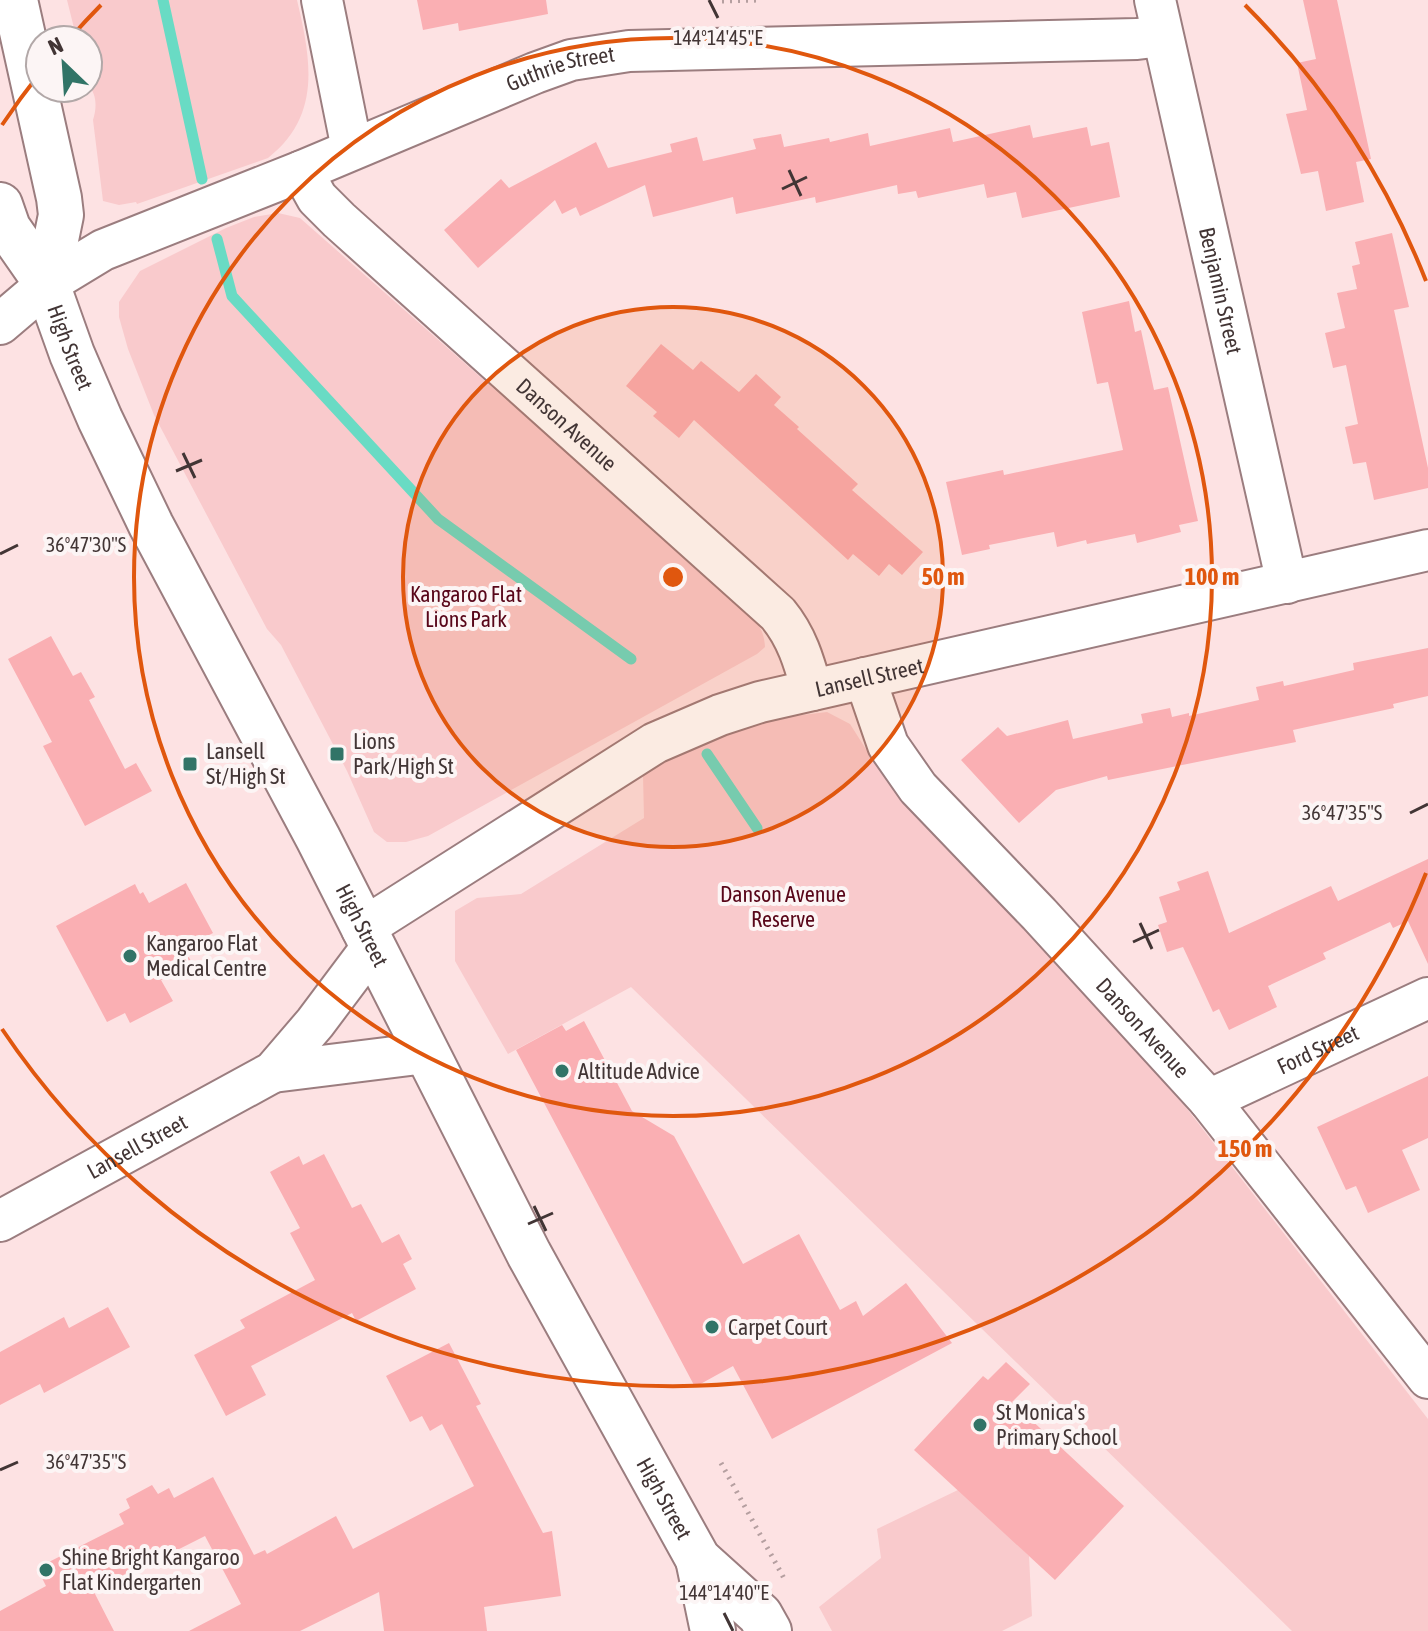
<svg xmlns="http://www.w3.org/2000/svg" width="1428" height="1631" viewBox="0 0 1428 1631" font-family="'Asap Condensed',sans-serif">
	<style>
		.green { fill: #f9cacc }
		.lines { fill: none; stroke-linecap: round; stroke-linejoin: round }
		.stream { stroke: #69dbc4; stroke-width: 11 }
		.building { fill: #faafb3 }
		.minor-casing { stroke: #9b7d7f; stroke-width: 44 }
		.highway-casing { stroke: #9b7d7f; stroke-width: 48 }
		.path { stroke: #b59fa0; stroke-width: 5; stroke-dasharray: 2 6; stroke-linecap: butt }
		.minor { stroke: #fff; stroke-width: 40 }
		.highway { stroke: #fff; stroke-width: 44 }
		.ticks { fill: none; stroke: #423535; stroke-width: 3 }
		.ring { fill: none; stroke: #e0570e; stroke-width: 4 }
		.poi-dot { fill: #317467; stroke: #fcf5f5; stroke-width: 3 }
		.labels { text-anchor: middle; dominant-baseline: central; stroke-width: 8; stroke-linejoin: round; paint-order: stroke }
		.street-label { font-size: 22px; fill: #423535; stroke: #fcf5f5 }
		.park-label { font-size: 22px; fill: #580619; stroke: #fcf5f5 }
		.poi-label { font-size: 22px; fill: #423535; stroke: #fcf5f5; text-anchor: start }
		.ticks-label { font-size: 20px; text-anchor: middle; fill: #423535; stroke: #fcf5f5; stroke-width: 8; stroke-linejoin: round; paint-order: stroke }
		.centre { fill: #e0570e; stroke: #fcf5f5; stroke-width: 4 }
		.ring-label { font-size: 24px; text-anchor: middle; font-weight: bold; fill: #e0570e; stroke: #fcf5f5; stroke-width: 8; stroke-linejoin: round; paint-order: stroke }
	</style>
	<rect width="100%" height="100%" fill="#fde2e3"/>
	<path class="green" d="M 67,0 L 297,0 C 311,59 322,116 268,158 L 137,204 L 136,202 L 119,205 L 103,201 L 93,120 C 97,108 97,94 88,85 L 88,40 L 77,40 Z
		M 278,213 L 300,218 L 746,611 C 758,623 764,630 765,647 L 757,654 L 428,836 L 406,842 L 387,842 L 374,832 L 347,771 L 281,645 L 267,629 L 154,415 L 128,349 L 119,317 L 119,302 L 140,271 L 226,228 L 254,217 Z
		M 827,712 L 850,724 L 876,765 L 1174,1092 L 1428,1419 L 1428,1631 L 1292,1631 L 631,987 L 508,1054 L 455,961 L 455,911 L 477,898 L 521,894 L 644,818 L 643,775 L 690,746 L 778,718 Z
		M 960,1489 L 1029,1556 L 1032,1616 L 1002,1631 L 832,1631 L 819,1607 L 881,1558 L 877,1529 Z"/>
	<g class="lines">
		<path class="stream" d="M 163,0 L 202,179
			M 217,239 L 232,296 L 438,519 L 631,659
			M 707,754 L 757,828"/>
	</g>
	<path class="building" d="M 417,0 L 546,0 L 548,14 L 459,31 L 458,23 L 423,30 Z
		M 1303,0 L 1337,0 L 1371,159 L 1356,162 L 1364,202 L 1326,211 L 1318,171 L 1301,174 L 1286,114 L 1307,110 L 1297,63 L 1316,59 Z
		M 1030,125 L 1033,138 L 1087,127 L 1091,146 L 1109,142 L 1120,197 L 1022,218 L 1016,192 L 987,198 L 984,184 L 918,198 L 916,191 L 898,194 L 897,185 L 816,203 L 815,197 L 736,214 L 733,197 L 653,217 L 645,185 L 580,216 L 576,207 L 562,214 L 555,200 L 478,268 L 444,230 L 501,179 L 509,188 L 596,142 L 608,168 L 672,152 L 670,144 L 697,137 L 703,161 L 756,149 L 753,139 L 781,134 L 784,147 L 829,138 L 830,142 L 868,133 L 870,146 L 950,128 L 953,142 Z
		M 1392,233 L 1409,307 L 1394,310 L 1428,468 L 1428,488 L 1374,500 L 1366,462 L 1353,464 L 1345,427 L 1358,424 L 1346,365 L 1333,368 L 1325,333 L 1345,328 L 1337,293 L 1357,289 L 1352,266 L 1360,264 L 1355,242 Z
		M 1129,301 L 1135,332 L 1141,330 L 1154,390 L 1168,387 L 1198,521 L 1179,525 L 1181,532 L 1137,543 L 1135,534 L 1087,544 L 1086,540 L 1057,547 L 1054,532 L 989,545 L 990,549 L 962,555 L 946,482 L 1003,470 L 1004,475 L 1123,450 L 1108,382 L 1097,384 L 1082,312 Z
		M 661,344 L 693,370 L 701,361 L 739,392 L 756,374 L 781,397 L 774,405 L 799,427 L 797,429 L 858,484 L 852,490 L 923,552 L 902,575 L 889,564 L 879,576 L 853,554 L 848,560 L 694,420 L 679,438 L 653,416 L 657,412 L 626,386 Z
		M 51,636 L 73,676 L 81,672 L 95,697 L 89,700 L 125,769 L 136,763 L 152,791 L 85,826 L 43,746 L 52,742 L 8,659 Z
		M 1428,648 L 1428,696 L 1393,704 L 1394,708 L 1293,730 L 1296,742 L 1108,780 L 1107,776 L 1056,790 L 1019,823 L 961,760 L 998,727 L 1007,736 L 1068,720 L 1073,739 L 1143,723 L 1141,714 L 1170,708 L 1172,717 L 1189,713 L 1189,716 L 1259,700 L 1256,687 L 1283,681 L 1284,686 L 1354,670 L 1353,663 Z
		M 1428,859 L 1428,964 L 1408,921 L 1393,928 L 1390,922 L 1323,953 L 1326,959 L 1268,986 L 1277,1007 L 1229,1030 L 1219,1009 L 1213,1012 L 1183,947 L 1167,952 L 1158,925 L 1167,922 L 1159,897 L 1180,890 L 1177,882 L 1208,871 L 1229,933 L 1331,886 L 1338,901 Z
		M 186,883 L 213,933 L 184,948 L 192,963 L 161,980 L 173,1001 L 130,1023 L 125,1013 L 107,1022 L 56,926 L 135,884 L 140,894 L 143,892 L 149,903 Z
		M 584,1021 L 632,1111 L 674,1136 L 743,1264 L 799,1234 L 840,1310 L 856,1301 L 863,1316 L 906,1283 L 952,1343 L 772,1439 L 733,1366 L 695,1387 L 516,1050 L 562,1025 L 566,1031 Z
		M 1428,1076 L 1428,1138 L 1402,1150 L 1420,1190 L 1368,1213 L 1356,1186 L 1346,1190 L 1317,1127 Z
		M 324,1154 L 352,1208 L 361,1204 L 382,1243 L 399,1234 L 412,1259 L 403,1264 L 416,1289 L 356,1321 L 352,1313 L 251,1366 L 266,1395 L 226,1416 L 194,1355 L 245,1328 L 240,1320 L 315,1280 L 290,1233 L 300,1228 L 270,1172 L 299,1156 L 303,1165 Z
		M 108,1307 L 130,1347 L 44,1393 L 40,1384 L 0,1405 L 0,1352 L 64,1317 L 69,1328 Z
		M 449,1343 L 481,1404 L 476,1406 L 543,1533 L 552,1531 L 561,1596 L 484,1607 L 487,1631 L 384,1631 L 379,1592 L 300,1631 L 189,1631 L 241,1604 L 205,1536 L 94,1592 L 114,1631 L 0,1631 L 0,1611 L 46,1586 L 37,1568 L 124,1524 L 119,1514 L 130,1508 L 126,1499 L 152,1485 L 158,1494 L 169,1488 L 174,1498 L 213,1477 L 254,1555 L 265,1550 L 267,1554 L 336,1516 L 353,1549 L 474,1486 L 442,1424 L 430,1431 L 422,1416 L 410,1422 L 386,1376 Z
		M 1006,1362 L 1030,1384 L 1012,1402 L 1124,1506 L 1055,1580 L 914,1450 L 983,1376 L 988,1380 Z"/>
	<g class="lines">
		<g class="minor-casing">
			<g id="minor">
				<path d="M 322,0 L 352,149"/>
				<path id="s1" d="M 1155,0 L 1287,583"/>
				<path id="s2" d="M 302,171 L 317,198 L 339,220 L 778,614 C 797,637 804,662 812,690"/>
				<path id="s3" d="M 0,324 L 47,284 L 103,250 L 302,171 L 535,73 L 571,60 L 629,51 L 1137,39 L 1162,36"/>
				<path id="s4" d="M 865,678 L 888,745 L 918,788 L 1039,914 L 1209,1100 L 1428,1378"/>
				<path id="s5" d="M 362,929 L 655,743 L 720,715 L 760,702 L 1428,550"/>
				<path d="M 273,1072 L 426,1053"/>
				<path id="s6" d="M 1209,1100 L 1428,998"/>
				<path id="s7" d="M 0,1221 L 273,1072 L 315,1023 L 372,947"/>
			</g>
		</g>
		<g class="highway-casing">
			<g id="highway">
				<path d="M 15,0 L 59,198 L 61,215 L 47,284"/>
				<path id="s8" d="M 0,205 L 8,228 L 47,284 L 72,354 L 100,419 L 151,525 L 318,838 L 529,1254 L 698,1559 L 760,1615 L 769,1631"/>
				<path d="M 698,1559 L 713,1631"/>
			</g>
		</g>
		<path class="path" d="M 722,1 L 760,0
			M 721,1463 L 786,1582"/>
		<use href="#minor" class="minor"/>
		<use href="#highway" class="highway"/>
	</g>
	<path class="ticks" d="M 709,0 L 718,18M 789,170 L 801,196M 782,189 L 807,177M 183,453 L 195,478M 176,471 L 202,460M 0,554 L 18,545M 1410,813 L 1428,804M 1140,923 L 1152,949M 1133,942 L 1159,930M 534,1206 L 546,1231M 528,1224 L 553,1213M 0,1470 L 18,1462M 724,1613 L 733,1631"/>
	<circle cx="673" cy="577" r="270" fill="#e0570e" fill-opacity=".12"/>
	<g class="ring">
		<circle cx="673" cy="577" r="270"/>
		<circle cx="673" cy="577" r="539"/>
		<path d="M1426 873A809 809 0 0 1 2 1029M2 125A809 809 0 0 1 40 73M72 36A809 809 0 0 1 101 5M1245 5A809 809 0 0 1 1426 281"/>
	</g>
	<g class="poi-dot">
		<rect x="329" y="746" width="16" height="16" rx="4"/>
		<rect x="182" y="756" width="16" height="16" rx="4"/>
		<circle cx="130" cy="956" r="8"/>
		<circle cx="562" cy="1071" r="8"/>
		<circle cx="712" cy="1327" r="8"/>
		<circle cx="980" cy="1425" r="8"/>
		<circle cx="46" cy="1570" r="8"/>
	</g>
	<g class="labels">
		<g class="street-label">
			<text stroke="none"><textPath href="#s3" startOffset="620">Guthrie Street</textPath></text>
			<text stroke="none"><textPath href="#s1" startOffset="298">Benjamin Street</textPath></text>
			<text stroke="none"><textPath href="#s8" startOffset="160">High Street</textPath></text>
			<text stroke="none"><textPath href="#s2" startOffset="368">Danson Avenue</textPath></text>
			<text stroke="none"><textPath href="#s5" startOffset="572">Lansell Street</textPath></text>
			<text stroke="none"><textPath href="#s8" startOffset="808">High Street</textPath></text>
			<text stroke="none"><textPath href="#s4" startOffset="452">Danson Avenue</textPath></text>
			<text stroke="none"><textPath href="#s6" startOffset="120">Ford Street</textPath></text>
			<text stroke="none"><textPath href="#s7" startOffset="156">Lansell Street</textPath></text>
			<text stroke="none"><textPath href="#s8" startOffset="1456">High Street</textPath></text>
		</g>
		<g class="park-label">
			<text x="466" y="594">Kangaroo Flat<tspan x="466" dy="25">Lions Park</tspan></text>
			<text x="783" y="894">Danson Avenue<tspan x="783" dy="25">Reserve</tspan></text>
		</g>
		<g class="poi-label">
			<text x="353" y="741">Lions<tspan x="353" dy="25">Park/High St</tspan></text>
			<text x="206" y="751">Lansell<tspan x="206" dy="25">St/High St</tspan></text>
			<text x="146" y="943">Kangaroo Flat<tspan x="146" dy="25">Medical Centre</tspan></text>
			<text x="578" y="1071">Altitude Advice</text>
			<text x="728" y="1327">Carpet Court</text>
			<text x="996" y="1412">St Monica's<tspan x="996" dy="25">Primary School</tspan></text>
			<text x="62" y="1557">Shine Bright Kangaroo<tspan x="62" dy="25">Flat Kindergarten</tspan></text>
		</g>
	</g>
	<g class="ticks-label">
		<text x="718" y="45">144°14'45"E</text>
		<text x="86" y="552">36°47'30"S</text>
		<text x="1342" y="820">36°47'35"S</text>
		<text x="86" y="1469">36°47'35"S</text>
		<text x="724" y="1600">144°14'40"E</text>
	</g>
	<circle cx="673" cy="577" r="12" class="centre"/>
	<g class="ring-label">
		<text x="943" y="585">50 m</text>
		<text x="1212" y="585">100 m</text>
		<text x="1245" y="1157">150 m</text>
	</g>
	<g transform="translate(64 64) rotate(335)"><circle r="38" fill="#fcf5f5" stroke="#b2a8a8" stroke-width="2"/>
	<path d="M0-6L14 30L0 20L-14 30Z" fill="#317467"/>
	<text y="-12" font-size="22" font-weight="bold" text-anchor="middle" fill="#423535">N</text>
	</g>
</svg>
